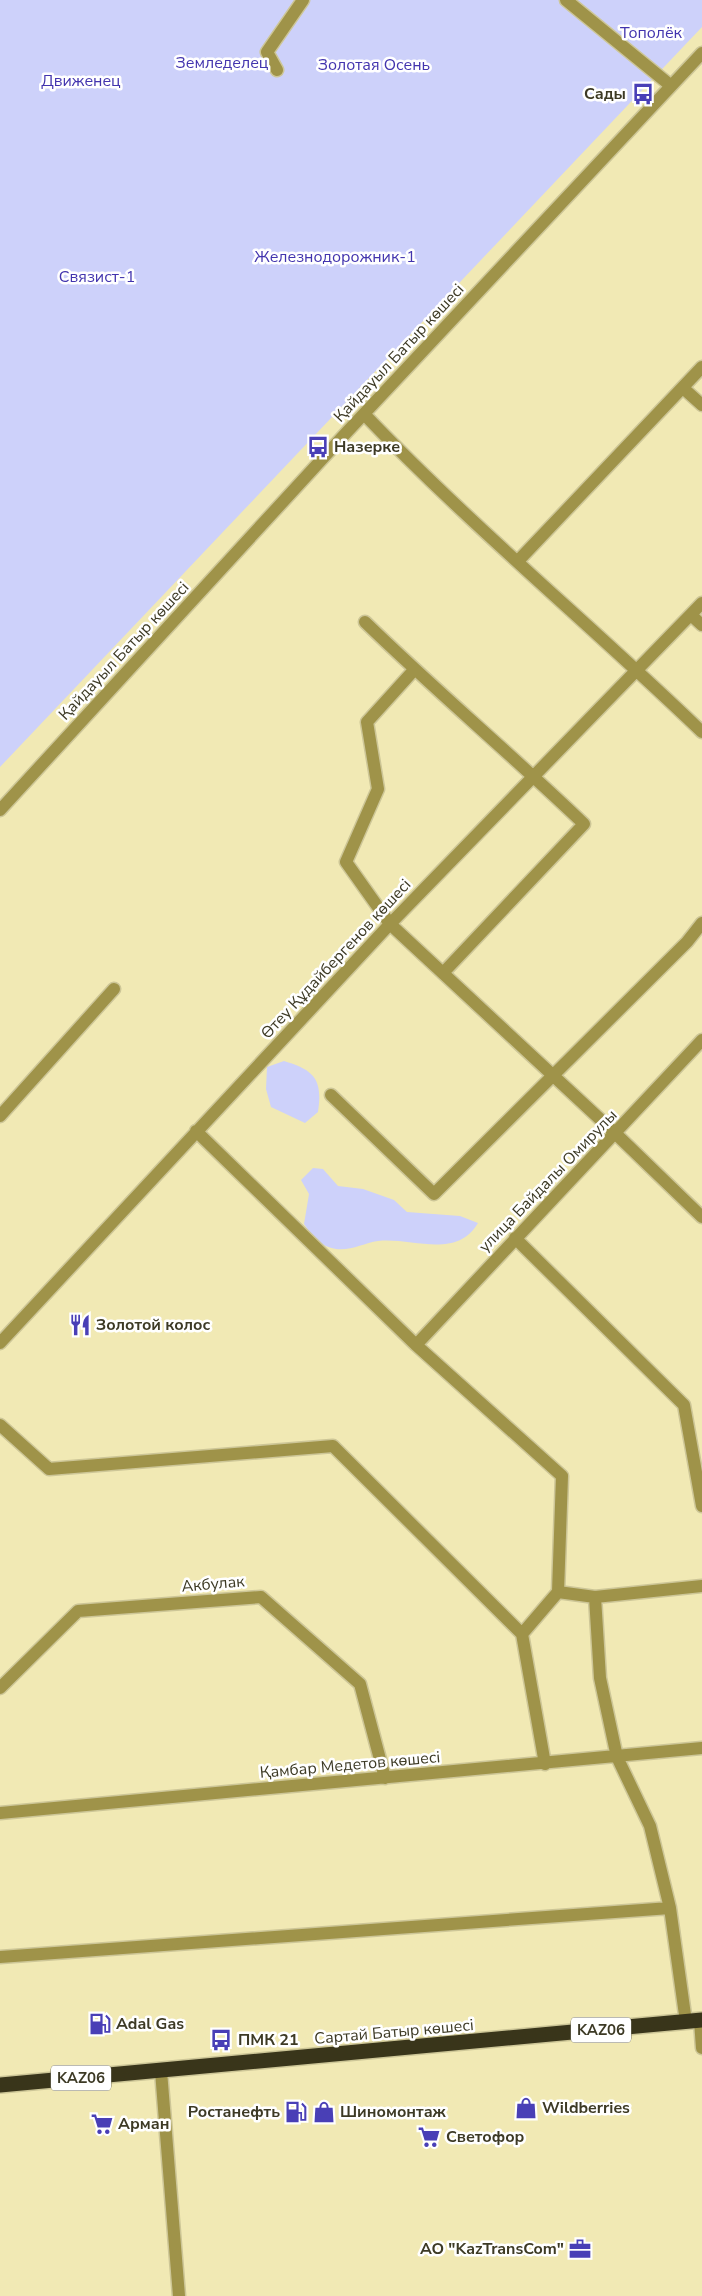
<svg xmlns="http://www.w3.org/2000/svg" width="702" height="2296" viewBox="0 0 702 2296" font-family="'Nunito Sans',sans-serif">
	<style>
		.green { fill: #cdd1fa }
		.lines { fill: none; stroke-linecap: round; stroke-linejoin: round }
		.minor-casing { stroke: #cdc697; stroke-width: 15 }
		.highway-casing { stroke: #cdc697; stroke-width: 18 }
		.minor { stroke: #9f9349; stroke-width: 12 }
		.highway { stroke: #39351a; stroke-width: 15 }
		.labels { text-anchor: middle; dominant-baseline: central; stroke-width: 5; stroke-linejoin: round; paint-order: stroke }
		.shield { fill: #fff; stroke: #777566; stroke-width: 1 }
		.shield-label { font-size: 15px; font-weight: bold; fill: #3d3a25 }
		.park-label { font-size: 16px; fill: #4234ae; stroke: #fff }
		.poi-label { font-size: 16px; font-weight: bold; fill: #3d3a25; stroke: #fff; text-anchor: start }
		.street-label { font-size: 16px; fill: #3d3a25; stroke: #fff }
	</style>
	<rect width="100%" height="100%" fill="#f1e9b4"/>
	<path class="green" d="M 0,0 L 702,0 L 702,27 L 0,767 Z
		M 284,1061 C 314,1070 323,1079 318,1112 L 305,1123 L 271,1107 L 266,1089 L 267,1067 Z
		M 313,1168 L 323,1169 L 338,1186 L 363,1189 L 394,1200 L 407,1212 L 460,1216 L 478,1223 C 457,1260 411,1237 378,1241 C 364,1243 351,1251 336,1249 C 321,1247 312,1236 304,1224 L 309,1194 L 301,1180 Z"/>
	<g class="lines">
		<g class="minor-casing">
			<path id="minor" d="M 566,0 L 670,85
				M 277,70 L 267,52 L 303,0
				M 683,388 L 702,405
				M 364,414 C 471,526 591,625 702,732
				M 518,561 L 702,367
				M 691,615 L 702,625
				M 365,622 C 436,691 512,755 584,824 L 443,973
				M 414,670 L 367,722 L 378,789 L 346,862 L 390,924 L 616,1134 L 702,1217
				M 0,810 L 346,433 L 702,53
				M 331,1095 L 434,1194 L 687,942 L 702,923
				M 0,1116 L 114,989
				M 196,1131 L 416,1345 L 562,1476 L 558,1592 L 522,1634 L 545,1764
				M 515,1238 L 684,1405 L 702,1506
				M 0,1343 L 390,924 L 702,603
				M 416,1345 L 702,1040
				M 0,1425 L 49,1469 L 333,1446 L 522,1634
				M 558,1592 L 595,1597
				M 0,1688 L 78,1611 L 261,1597 L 360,1684 L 385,1778
				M 0,1813 L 702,1748
				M 0,1957 L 670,1908
				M 700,2021 L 702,2048
				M 686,2022 L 670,1908 L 650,1826 L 617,1757 L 600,1678 L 595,1597 L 702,1586
				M 161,2071 L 179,2296"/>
		</g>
		<g class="highway-casing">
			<path id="highway" d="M 0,2085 L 702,2020"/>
		</g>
		<use href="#minor" class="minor"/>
		<use href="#highway" class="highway"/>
	</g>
	<defs>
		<g id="bus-bare" transform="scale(1.725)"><path d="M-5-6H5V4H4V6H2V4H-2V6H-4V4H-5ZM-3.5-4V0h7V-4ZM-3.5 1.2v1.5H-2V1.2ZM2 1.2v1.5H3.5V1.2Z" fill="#493fb6" stroke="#fff" stroke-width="2.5" paint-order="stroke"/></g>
		<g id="restaurant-bare" transform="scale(1.725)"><path d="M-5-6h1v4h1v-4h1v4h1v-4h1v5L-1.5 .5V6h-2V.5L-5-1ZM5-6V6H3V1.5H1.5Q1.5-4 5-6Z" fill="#493fb6" stroke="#fff" stroke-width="2.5" paint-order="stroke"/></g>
		<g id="fuel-bare" transform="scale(1.725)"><path d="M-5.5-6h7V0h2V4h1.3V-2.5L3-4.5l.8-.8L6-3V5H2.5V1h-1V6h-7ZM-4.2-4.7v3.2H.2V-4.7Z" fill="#493fb6" stroke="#fff" stroke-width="2.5" paint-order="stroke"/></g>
		<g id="shop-bare" transform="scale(1.725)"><path d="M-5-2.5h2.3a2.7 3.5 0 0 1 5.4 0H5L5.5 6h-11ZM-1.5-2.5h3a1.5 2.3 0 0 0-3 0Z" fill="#493fb6" stroke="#fff" stroke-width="2.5" paint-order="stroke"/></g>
		<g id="supermarket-bare" transform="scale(1.725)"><path d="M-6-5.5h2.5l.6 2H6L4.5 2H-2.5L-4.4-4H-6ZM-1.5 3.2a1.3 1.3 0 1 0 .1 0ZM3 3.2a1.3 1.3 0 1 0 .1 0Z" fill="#493fb6" stroke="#fff" stroke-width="2.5" paint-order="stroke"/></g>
		<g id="office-bare" transform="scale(1.725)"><path d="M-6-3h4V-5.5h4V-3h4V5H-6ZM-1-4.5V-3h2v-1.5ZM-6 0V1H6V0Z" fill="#493fb6" stroke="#fff" stroke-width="2.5" paint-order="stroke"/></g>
	</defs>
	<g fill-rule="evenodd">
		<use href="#bus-bare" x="643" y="94"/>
		<use href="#bus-bare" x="318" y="447"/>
		<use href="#restaurant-bare" x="80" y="1325"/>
		<use href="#fuel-bare" x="100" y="2024"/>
		<use href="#bus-bare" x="221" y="2040"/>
		<use href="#shop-bare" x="526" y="2108"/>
		<use href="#fuel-bare" x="296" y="2112"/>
		<use href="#shop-bare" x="324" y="2112"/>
		<use href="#supermarket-bare" x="102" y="2124"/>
		<use href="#supermarket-bare" x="429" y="2137"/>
		<use href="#office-bare" x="580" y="2249"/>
	</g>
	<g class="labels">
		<g class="shield">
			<rect x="571" y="2017.5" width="60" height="25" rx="4"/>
			<rect x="51" y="2065.5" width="60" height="25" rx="4"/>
		</g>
		<g class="shield-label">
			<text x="601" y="2030">KАZ06</text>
			<text x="81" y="2078">KАZ06</text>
		</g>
		<g class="park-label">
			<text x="651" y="33">Тополёк</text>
			<text x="222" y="63">Земледелец</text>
			<text x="374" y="65">Золотая Осень</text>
			<text x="81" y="81">Движенец</text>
			<text x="335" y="257">Железнодорожник-1</text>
			<text x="97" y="277">Связист-1</text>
		</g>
		<g class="poi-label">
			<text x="626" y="94" text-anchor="end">Сады</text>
			<text x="334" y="447">Назерке</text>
			<text x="96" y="1325">Золотой колос</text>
			<text x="116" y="2024">Adal Gas</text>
			<text x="238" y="2040">ПМК 21</text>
			<text x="542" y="2108">Wildberries</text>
			<text x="280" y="2112" text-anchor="end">Ростанефть</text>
			<text x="340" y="2112">Шиномонтаж</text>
			<text x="118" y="2124">Арман</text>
			<text x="446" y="2137">Светофор</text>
			<text x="564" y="2249" text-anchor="end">АО "KazTransCom"</text>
		</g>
		<g class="street-label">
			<text transform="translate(399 353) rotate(-47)">Қайдауыл Батыр көшесі</text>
			<text transform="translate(124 651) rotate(-47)">Қайдауыл Батыр көшесі</text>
			<text transform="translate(336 959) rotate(-47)">Өтеу Құдайбергенов көшесі</text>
			<text transform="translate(548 1181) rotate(-46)">улица Байдалы Омирулы</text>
			<text transform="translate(213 1584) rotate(-5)">Акбулак</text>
			<text transform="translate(350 1765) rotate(-5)">Қамбар Медетов көшесі</text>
			<text transform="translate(394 2032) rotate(-5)">Сартай Батыр көшесі</text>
		</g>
	</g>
</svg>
